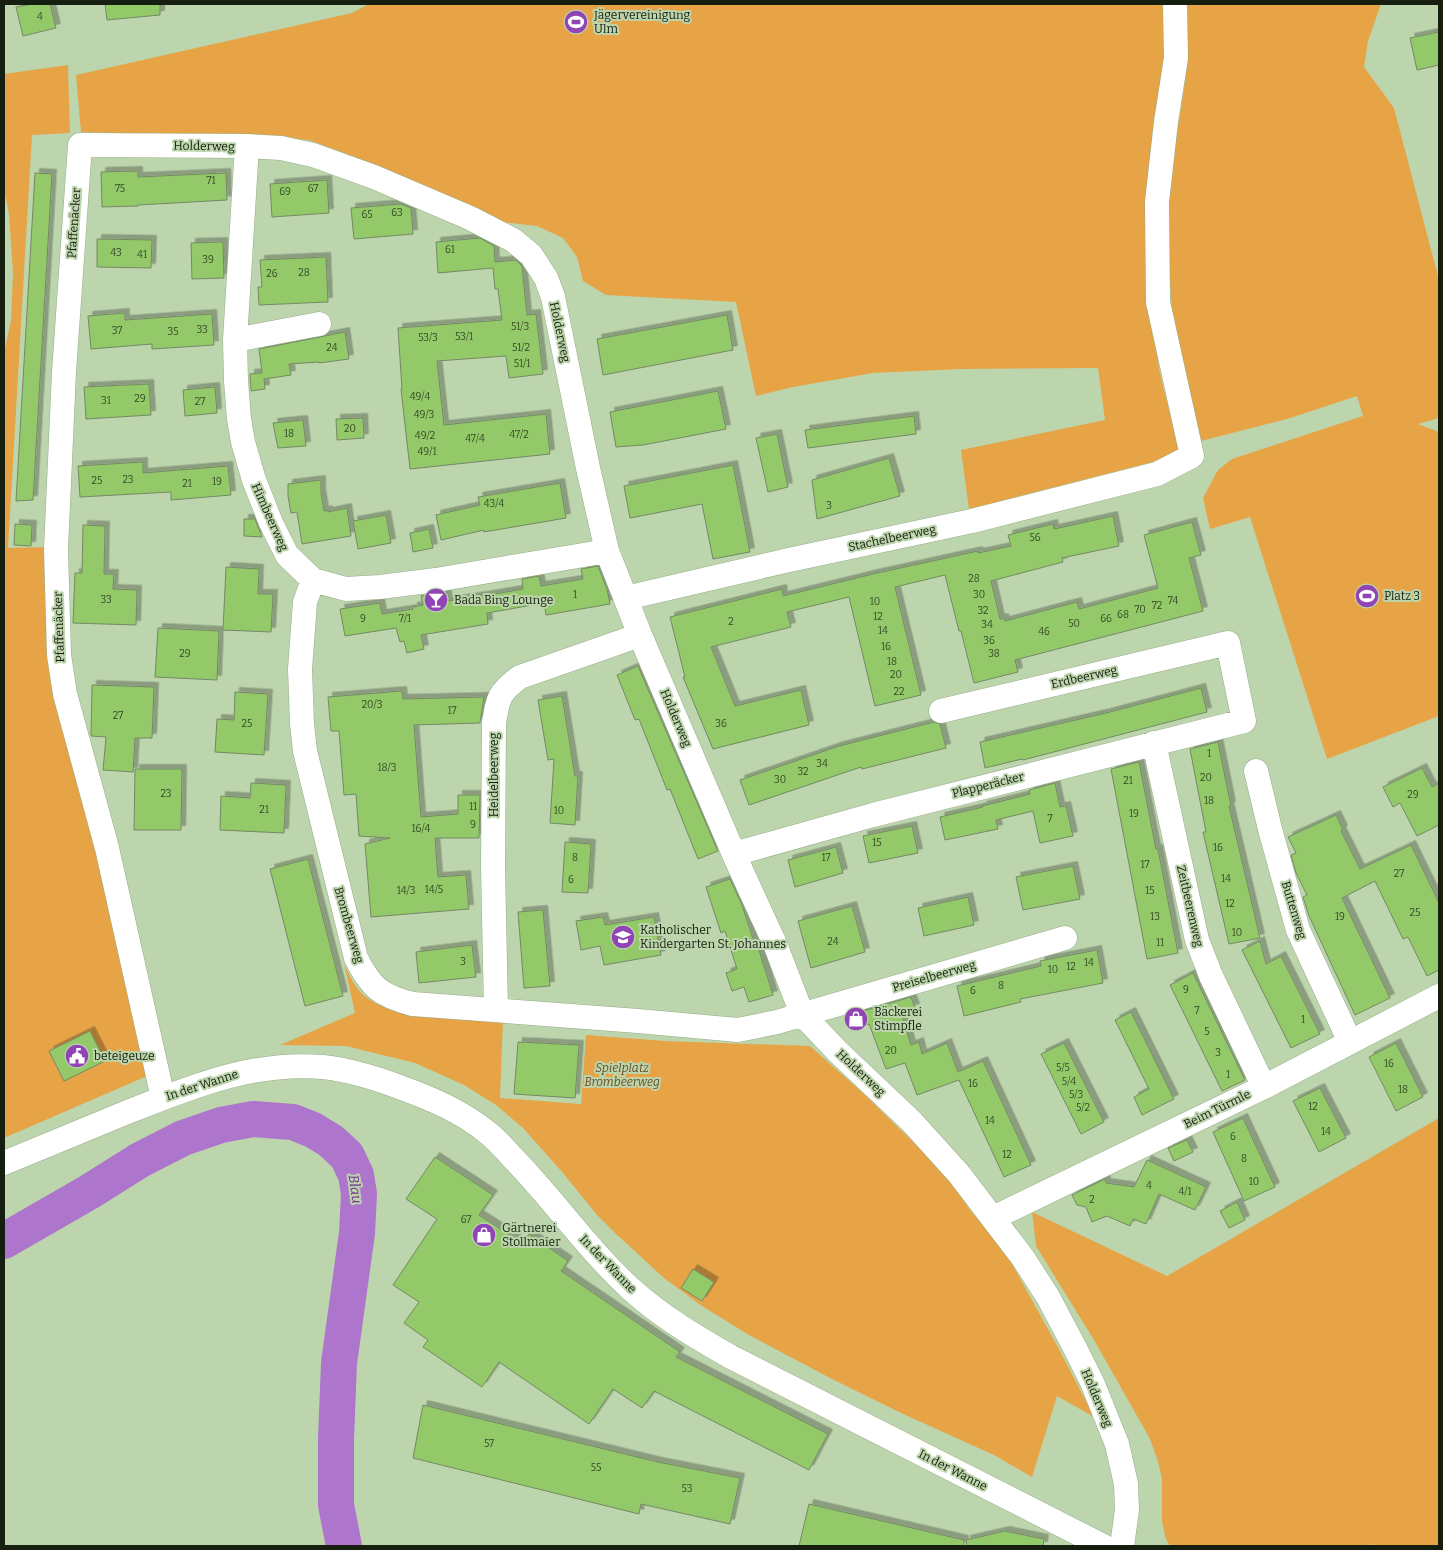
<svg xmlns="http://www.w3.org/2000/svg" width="1443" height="1550" viewBox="0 0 1443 1550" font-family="Bitter,serif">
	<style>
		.green { fill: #e6a446 }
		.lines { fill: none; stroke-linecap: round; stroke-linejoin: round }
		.river { stroke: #ae75cc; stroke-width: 36 }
		.building { fill: #93c969; stroke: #738964; filter: url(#shadow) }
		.minor-casing { stroke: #96ad87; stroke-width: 25 }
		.minor { stroke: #fff; stroke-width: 24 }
		.labels { text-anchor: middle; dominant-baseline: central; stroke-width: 4; stroke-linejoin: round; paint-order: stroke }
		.number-label { font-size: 10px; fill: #344926 }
		.poi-label { font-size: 12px; fill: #151e0f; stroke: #bdd5ad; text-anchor: start }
		.street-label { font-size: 12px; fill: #151e0f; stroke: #bdd5ad }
		.park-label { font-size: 12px; font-style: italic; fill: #694c25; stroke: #bdd5ad }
		.water-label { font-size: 14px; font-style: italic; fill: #722b93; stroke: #bdd5ad }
	</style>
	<defs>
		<filter id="shadow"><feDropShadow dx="4.5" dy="-4.5" stdDeviation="0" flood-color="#0004"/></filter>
	</defs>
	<rect width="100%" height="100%" fill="#bdd5ad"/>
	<path class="green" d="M 369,4 L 1166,4 L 1167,37 L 1151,307 L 1159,369 L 1167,402 L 1182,451 L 1170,457 L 1145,464 L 969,509 L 961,450 L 1105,420 L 1098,368 L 961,369 L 873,373 L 793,387 L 756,396 L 736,302 L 606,295 L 583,281 L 577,257 L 563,238 L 537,226 L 500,222 L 448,196 L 344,153 L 309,140 L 276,137 L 81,132 L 76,75 L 352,13 Z
		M 1185,4 L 1381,4 L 1368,41 L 1364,67 L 1394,108 L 1439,280 L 1439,418 L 1418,424 L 1439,432 L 1439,716 L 1327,759 L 1250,517 L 1210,529 L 1203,498 L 1218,470 L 1232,459 L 1363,416 L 1357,396 L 1287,419 L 1201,441 L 1172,313 L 1166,205 L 1186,76 Z
		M 68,65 L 70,133 L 32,135 L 8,548 L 49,547 L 49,603 L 154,1073 L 4,1138 L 4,353 L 11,321 L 13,273 L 9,214 L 4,190 L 4,74 Z
		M 344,963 C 355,990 364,1001 393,1010 L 503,1022 L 500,1098 L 581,1104 L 586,1035 L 665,1041 L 810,1046 L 865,1095 L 917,1146 L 951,1183 L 973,1214 L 1001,1244 L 1060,1351 L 1094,1417 L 1057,1396 L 1032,1477 L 994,1455 L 901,1413 L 832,1379 L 749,1335 L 702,1306 L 664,1278 L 614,1232 L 597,1215 L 563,1173 L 523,1128 L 496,1105 L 464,1085 L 415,1063 L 346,1046 L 280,1045 L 355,1013 Z
		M 1439,1118 L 1439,1546 L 1376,1546 L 1373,1544 L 1372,1546 L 1170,1546 L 1166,1539 L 1162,1522 L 1162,1479 L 1157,1458 L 1149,1437 L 1094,1340 L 1036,1246 L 1032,1212 L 1167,1276 Z"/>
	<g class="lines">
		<path class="river" d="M 4,1241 L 89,1192 L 140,1160 L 183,1138 L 221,1125 L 253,1119 L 293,1122 L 313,1130 L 331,1141 L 347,1156 L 356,1175 L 359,1194 L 357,1233 L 339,1363 L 336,1439 L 336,1505 L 344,1546"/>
	</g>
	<path class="building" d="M 32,4 L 50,4 L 56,28 L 23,36 L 16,7 Z
		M 105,4 L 160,4 L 160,15 L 107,20 Z
		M 1439,32 L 1439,65 L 1417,70 L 1410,38 Z
		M 138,171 L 138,177 L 226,173 L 227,200 L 138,205 L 138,206 L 102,207 L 101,172 Z
		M 35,173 L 52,174 L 33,500 L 16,501 Z
		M 327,180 L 329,213 L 272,217 L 270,184 Z
		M 401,204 L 411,208 L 413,234 L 354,239 L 351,208 Z
		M 480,238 L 494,246 L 495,262 L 516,260 L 522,266 L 527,315 L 536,314 L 543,374 L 509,378 L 506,356 L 437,361 L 444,425 L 546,414 L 550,454 L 410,469 L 401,389 L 402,389 L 398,328 L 502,320 L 498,289 L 495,289 L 493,268 L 438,273 L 436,242 Z
		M 97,239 L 152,240 L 151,268 L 97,267 Z
		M 223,242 L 224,278 L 192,279 L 191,243 Z
		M 326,257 L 328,302 L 259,305 L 258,287 L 262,287 L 260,260 Z
		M 125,313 L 125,320 L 212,314 L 214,345 L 152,349 L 152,344 L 91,349 L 88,316 Z
		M 727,315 L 733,350 L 603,375 L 597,339 Z
		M 345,332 L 349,359 L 319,363 L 319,362 L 289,364 L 291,375 L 264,379 L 265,389 L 251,391 L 250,374 L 262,373 L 259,349 Z
		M 149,384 L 151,415 L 86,419 L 84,387 Z
		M 215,387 L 217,413 L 185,416 L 183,390 Z
		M 718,391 L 726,429 L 643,445 L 616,447 L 610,412 Z
		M 914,416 L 916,434 L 808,448 L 805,430 Z
		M 363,418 L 364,438 L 337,440 L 336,419 Z
		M 303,420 L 306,446 L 278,448 L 273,423 Z
		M 777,434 L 788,487 L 768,492 L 756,438 Z
		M 889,458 L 900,496 L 817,519 L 812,480 Z
		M 143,462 L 143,473 L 228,466 L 231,495 L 171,500 L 171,492 L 80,497 L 78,466 Z
		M 733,465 L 750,552 L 713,559 L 702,504 L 630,518 L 624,486 Z
		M 321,480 L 321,493 L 324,511 L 328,510 L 328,512 L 347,508 L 351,536 L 302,544 L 297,512 L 291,513 L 288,496 L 288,484 Z
		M 560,483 L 566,518 L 484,532 L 484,530 L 441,540 L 436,515 L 480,505 L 478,497 Z
		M 386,515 L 391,543 L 358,549 L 353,521 Z
		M 1113,516 L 1119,546 L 1062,558 L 1063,562 L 991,581 L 1000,619 L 1004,618 L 1005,621 L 1077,602 L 1079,609 L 1158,588 L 1144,535 L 1192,522 L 1201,555 L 1189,558 L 1203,611 L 1015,660 L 1018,672 L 974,683 L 961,631 L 959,631 L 945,575 L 895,587 L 921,695 L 875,706 L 849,597 L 787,612 L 791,627 L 711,647 L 735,706 L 801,690 L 809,725 L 713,749 L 683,677 L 685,677 L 670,617 L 782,589 L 783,596 L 873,574 L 978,551 L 978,553 L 1011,546 L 1008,535 L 1053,524 L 1054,529 Z
		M 244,519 L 255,519 L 262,537 L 244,536 Z
		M 15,524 L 32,525 L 31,546 L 14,545 Z
		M 83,525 L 105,526 L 104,574 L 114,574 L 113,589 L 137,590 L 136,625 L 73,623 L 75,573 L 82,573 Z
		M 429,529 L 433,548 L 413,552 L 410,533 Z
		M 598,566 L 607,589 L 610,604 L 546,615 L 544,603 L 487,613 L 488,624 L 421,635 L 424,649 L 407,653 L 404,641 L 400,642 L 396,628 L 345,636 L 340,609 L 380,603 L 382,614 L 413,609 L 413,607 L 423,605 L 421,596 L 446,592 L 448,601 L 489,595 L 523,589 L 522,579 L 539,576 L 541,586 L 583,579 L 581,569 Z
		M 226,567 L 259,569 L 258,594 L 273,594 L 271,632 L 223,630 Z
		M 158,628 L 219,631 L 217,680 L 155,677 Z
		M 638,666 L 718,851 L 698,859 L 670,789 L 667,790 L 639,719 L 635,720 L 617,675 Z
		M 92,685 L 154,687 L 152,738 L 135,738 L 133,772 L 103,770 L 106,737 L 91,736 Z
		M 1201,688 L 1207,712 L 1023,760 L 1022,759 L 985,768 L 980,742 L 1106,713 Z
		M 402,691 L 403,699 L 484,697 L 480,723 L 414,725 L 421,817 L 458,814 L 458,795 L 480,795 L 479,838 L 435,838 L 438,877 L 466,875 L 469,909 L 371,917 L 365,844 L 390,838 L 359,836 L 356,794 L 344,795 L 339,731 L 331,731 L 328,697 Z
		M 235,692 L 268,694 L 264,755 L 215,752 L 217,719 L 234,720 Z
		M 562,696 L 575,776 L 578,776 L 575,825 L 550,823 L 554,759 L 548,760 L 538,700 Z
		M 934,722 L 940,724 L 946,748 L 862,769 L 861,767 L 749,805 L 740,780 L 839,746 Z
		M 1218,742 L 1231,806 L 1229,806 L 1260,938 L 1229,944 L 1203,832 L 1206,832 L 1190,749 Z
		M 1139,762 L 1156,849 L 1158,849 L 1178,953 L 1147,959 L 1111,769 Z
		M 1422,768 L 1432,787 L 1439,783 L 1439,825 L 1417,836 L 1400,803 L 1393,807 L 1383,787 Z
		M 135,769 L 182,769 L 181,830 L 134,830 Z
		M 251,783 L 286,785 L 284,833 L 220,830 L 221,796 L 250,798 Z
		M 1055,783 L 1060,807 L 1066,806 L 1073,836 L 1040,843 L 1033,811 L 996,820 L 998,829 L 945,840 L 940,817 L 983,807 L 982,806 L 1030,794 L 1029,790 Z
		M 1336,815 L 1343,830 L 1341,831 L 1360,869 L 1411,845 L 1439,903 L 1439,970 L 1427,976 L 1408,937 L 1403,939 L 1375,881 L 1342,898 L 1390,998 L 1355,1015 L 1309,916 L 1303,897 L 1307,895 L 1296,873 L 1291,855 L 1296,853 L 1288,837 Z
		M 912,826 L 918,853 L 869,863 L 863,836 Z
		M 565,842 L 591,844 L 588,893 L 562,892 Z
		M 836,847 L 843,873 L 795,887 L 788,860 Z
		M 308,859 L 343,996 L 305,1006 L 270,869 Z
		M 1073,866 L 1080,899 L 1023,910 L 1016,877 Z
		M 730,879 L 742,905 L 756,948 L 758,947 L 773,995 L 749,1002 L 744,987 L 732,991 L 726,973 L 737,969 L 725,931 L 721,933 L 706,887 Z
		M 968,897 L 974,925 L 924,936 L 918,908 Z
		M 852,906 L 865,952 L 811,968 L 798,921 Z
		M 543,910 L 550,986 L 524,988 L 518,912 Z
		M 603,917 L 605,925 L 654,917 L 661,955 L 604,965 L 600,946 L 581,950 L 576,921 Z
		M 1260,941 L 1266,964 L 1281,956 L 1320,1034 L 1291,1048 L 1242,950 Z
		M 472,945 L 476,977 L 419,983 L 416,952 Z
		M 1097,950 L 1103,983 L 1020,999 L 1021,1002 L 964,1016 L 957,986 L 1041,966 L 1040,961 Z
		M 1193,973 L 1245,1080 L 1222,1091 L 1170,985 Z
		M 911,997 L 915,1008 L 901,1012 L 911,1045 L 919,1042 L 922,1054 L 947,1043 L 958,1072 L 983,1061 L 1031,1165 L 1004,1177 L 959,1080 L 917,1095 L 905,1063 L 886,1069 L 869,1024 L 851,1030 L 845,1016 Z
		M 1131,1012 L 1174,1099 L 1142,1115 L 1134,1097 L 1149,1089 L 1115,1020 Z
		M 90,1031 L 105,1061 L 64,1081 L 49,1051 Z
		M 518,1042 L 579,1045 L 575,1098 L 514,1094 Z
		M 1064,1043 L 1104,1122 L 1081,1134 L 1041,1054 Z
		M 1396,1043 L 1423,1097 L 1396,1111 L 1369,1057 Z
		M 1320,1088 L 1346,1138 L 1319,1152 L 1293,1101 Z
		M 1243,1118 L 1275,1187 L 1244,1201 L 1213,1132 Z
		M 1187,1140 L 1193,1152 L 1174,1161 L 1168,1148 Z
		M 435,1157 L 493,1195 L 479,1215 L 522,1243 L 529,1234 L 568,1261 L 561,1271 L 680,1352 L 676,1357 L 828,1434 L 809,1470 L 654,1391 L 642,1408 L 613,1389 L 589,1424 L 499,1362 L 482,1387 L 423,1347 L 428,1340 L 404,1323 L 419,1302 L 393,1285 L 437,1219 L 406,1199 Z
		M 1147,1160 L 1206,1187 L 1195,1210 L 1159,1194 L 1146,1224 L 1133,1219 L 1130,1226 L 1107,1216 L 1092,1222 L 1086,1207 L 1077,1205 L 1072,1195 L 1105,1179 L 1106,1183 L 1134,1187 Z
		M 1237,1202 L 1245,1220 L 1229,1228 L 1220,1211 Z
		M 693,1269 L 714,1282 L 702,1301 L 681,1288 Z
		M 423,1405 L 658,1462 L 740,1478 L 730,1524 L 641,1504 L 639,1514 L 413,1458 Z
		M 809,1504 L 964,1540 L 964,1546 L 799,1546 Z
		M 1005,1531 L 1044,1539 L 1043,1546 L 967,1546 L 966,1540 Z"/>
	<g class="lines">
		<g class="minor-casing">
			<path id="minor" d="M 247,146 L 235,340 L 236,381 L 239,419 L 243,442 L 254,480 L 271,523 L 287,555 L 313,580 L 346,589 L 380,587 L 436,580 L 607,551
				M 235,340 L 319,324
				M 313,580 L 305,602 L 300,669 L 302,724 L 305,751 L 356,958 C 371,988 381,996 413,1004 L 638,1021 L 738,1030 L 777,1022 L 1065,938
				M 626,598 L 789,560 L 972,521 L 1157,474 L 1192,456 L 1158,302 L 1157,202 L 1166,122 L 1176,58 L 1175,4
				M 1154,743 L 1197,940 L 1211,976 L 1264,1087
				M 1256,771 L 1270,829 L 1298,930 L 1350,1042
				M 734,854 L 873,815 L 1244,721 L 1228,643 L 941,711
				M 496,1010 L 493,868 L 494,723 C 498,698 499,692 520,677 L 640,635
				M 163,1098 L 107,848 L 65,694 L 59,655 L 56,549 L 64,372 L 80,145 L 247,146 L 281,148 L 313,155 L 374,177 L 470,218 L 513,240 L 531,255 L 546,278 L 553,297 L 588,468 L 607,551 L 640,635 L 736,859 L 775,944 L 802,1014 L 838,1052 L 912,1122 L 959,1174 L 1023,1258 L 1048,1297 L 1075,1348 L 1092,1382 L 1117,1444 L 1126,1484 L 1127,1510 L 1122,1546
				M 4,1163 C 46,1146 88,1128 130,1111 C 193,1086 254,1061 323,1067 C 350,1070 376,1078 402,1088 C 432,1099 463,1112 488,1133 C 497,1140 505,1149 512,1157 C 554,1200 588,1250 632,1290 C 662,1317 696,1337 731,1357 L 1103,1546
				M 993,1218 L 1264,1087 L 1439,996"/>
		</g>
		<use href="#minor" class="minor"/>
	</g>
	<defs>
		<g id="stadium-disc" transform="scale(1.25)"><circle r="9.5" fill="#9044b5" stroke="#bdd5ad"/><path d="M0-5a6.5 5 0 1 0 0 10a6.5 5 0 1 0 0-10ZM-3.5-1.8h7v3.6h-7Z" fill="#fff"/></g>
		<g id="bar-disc" transform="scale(1.25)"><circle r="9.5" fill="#9044b5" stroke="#bdd5ad"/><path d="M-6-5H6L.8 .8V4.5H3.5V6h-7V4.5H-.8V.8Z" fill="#fff"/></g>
		<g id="school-disc" transform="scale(1.25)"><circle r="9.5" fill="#9044b5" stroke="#bdd5ad"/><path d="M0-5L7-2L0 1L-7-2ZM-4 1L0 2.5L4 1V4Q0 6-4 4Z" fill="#fff"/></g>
		<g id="shop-disc" transform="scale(1.25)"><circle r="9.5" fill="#9044b5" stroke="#bdd5ad"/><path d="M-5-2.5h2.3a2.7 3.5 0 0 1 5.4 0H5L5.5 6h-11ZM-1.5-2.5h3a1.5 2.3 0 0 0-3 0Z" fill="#fff"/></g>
		<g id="civic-disc" transform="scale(1.25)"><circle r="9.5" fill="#9044b5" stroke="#bdd5ad"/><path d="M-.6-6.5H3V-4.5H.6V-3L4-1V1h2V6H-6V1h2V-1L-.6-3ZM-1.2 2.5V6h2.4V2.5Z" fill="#fff"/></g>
	</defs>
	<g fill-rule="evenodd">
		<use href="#stadium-disc" x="576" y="22"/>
		<use href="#stadium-disc" x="1367" y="596"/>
		<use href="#bar-disc" x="436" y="600"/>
		<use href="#school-disc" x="623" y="937"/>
		<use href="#shop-disc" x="856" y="1019"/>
		<use href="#civic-disc" x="77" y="1056"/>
		<use href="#shop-disc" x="484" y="1235"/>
	</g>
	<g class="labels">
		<g class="number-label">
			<text x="40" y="17">4</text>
			<text x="211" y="181">71</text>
			<text x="120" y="189">75</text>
			<text x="313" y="189">67</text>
			<text x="285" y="192">69</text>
			<text x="397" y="213">63</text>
			<text x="367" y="215">65</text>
			<text x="450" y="250">61</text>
			<text x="116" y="253">43</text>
			<text x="142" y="255">41</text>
			<text x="208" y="260">39</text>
			<text x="304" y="273">28</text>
			<text x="272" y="274">26</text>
			<text x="520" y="327">51/3</text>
			<text x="202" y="330">33</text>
			<text x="117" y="331">37</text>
			<text x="173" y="332">35</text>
			<text x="464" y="337">53/1</text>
			<text x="428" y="338">53/3</text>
			<text x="332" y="348">24</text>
			<text x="521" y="348">51/2</text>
			<text x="522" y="364">51/1</text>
			<text x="420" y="397">49/4</text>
			<text x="140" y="399">29</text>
			<text x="106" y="401">31</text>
			<text x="200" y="402">27</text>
			<text x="424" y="415">49/3</text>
			<text x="350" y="429">20</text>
			<text x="289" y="434">18</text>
			<text x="519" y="435">47/2</text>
			<text x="425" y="436">49/2</text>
			<text x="475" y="439">47/4</text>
			<text x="427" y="452">49/1</text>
			<text x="128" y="480">23</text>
			<text x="97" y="481">25</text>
			<text x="217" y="482">19</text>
			<text x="187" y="484">21</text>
			<text x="494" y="504">43/4</text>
			<text x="829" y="506">3</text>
			<text x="1035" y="538">56</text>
			<text x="974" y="579">28</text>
			<text x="575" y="595">1</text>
			<text x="979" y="595">30</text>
			<text x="106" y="600">33</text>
			<text x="1173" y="601">74</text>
			<text x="875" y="602">10</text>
			<text x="1157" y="606">72</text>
			<text x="1140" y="610">70</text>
			<text x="983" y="611">32</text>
			<text x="1123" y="615">68</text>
			<text x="878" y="617">12</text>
			<text x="363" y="619">9</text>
			<text x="405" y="619">7/1</text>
			<text x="1106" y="619">66</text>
			<text x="731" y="622">2</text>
			<text x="1074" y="624">50</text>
			<text x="987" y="625">34</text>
			<text x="883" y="631">14</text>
			<text x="1044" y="632">46</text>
			<text x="989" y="641">36</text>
			<text x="886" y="647">16</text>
			<text x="185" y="654">29</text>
			<text x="994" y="654">38</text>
			<text x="892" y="662">18</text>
			<text x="896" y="675">20</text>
			<text x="899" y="692">22</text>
			<text x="372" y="705">20/3</text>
			<text x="452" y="711">17</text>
			<text x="118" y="716">27</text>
			<text x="247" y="724">25</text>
			<text x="721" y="724">36</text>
			<text x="1209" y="754">1</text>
			<text x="822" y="764">34</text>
			<text x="387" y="768">18/3</text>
			<text x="803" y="772">32</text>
			<text x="1206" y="778">20</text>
			<text x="780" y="780">30</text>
			<text x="1128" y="781">21</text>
			<text x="166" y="794">23</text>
			<text x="1413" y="795">29</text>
			<text x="1209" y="801">18</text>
			<text x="473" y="807">11</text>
			<text x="264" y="810">21</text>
			<text x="559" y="811">10</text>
			<text x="1134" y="814">19</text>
			<text x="1050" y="819">7</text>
			<text x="473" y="825">9</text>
			<text x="421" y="829">16/4</text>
			<text x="877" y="843">15</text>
			<text x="1218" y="848">16</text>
			<text x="575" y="858">8</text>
			<text x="826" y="858">17</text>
			<text x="1145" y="865">17</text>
			<text x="1399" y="874">27</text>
			<text x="1226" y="879">14</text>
			<text x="571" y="880">6</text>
			<text x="434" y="890">14/5</text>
			<text x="406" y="891">14/3</text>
			<text x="1150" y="891">15</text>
			<text x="1230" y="904">12</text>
			<text x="1415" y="913">25</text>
			<text x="1155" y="917">13</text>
			<text x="1340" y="917">19</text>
			<text x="1237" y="933">10</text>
			<text x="833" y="942">24</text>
			<text x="1160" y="943">11</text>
			<text x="463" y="962">3</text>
			<text x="1089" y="963">14</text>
			<text x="1071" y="967">12</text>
			<text x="1053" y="970">10</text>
			<text x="1001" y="986">8</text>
			<text x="1186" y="990">9</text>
			<text x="973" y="991">6</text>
			<text x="1197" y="1011">7</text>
			<text x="1303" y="1020">1</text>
			<text x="1207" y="1032">5</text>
			<text x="891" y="1051">20</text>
			<text x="1218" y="1053">3</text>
			<text x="1389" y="1064">16</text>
			<text x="1063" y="1068">5/5</text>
			<text x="1228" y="1075">1</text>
			<text x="1069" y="1082">5/4</text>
			<text x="973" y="1084">16</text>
			<text x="1403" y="1090">18</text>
			<text x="1076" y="1095">5/3</text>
			<text x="1313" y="1107">12</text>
			<text x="1083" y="1108">5/2</text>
			<text x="990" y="1121">14</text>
			<text x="1326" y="1132">14</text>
			<text x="1233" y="1137">6</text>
			<text x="1007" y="1155">12</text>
			<text x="1244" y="1159">8</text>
			<text x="1254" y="1182">10</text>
			<text x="1149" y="1186">4</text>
			<text x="1185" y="1192">4/1</text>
			<text x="1092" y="1200">2</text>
			<text x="466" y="1220">67</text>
			<text x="489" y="1444">57</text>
			<text x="596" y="1468">55</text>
			<text x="687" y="1489">53</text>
		</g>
		<g class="poi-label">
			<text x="594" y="15">Jägervereinigung<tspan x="594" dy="14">Ulm</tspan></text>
			<text x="1384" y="596">Platz 3</text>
			<text x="454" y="600">Bada Bing Lounge</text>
			<text x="640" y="930">Katholischer<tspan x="640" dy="14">Kindergarten St. Johannes</tspan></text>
			<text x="874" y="1012">Bäckerei<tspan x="874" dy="14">Stimpfle</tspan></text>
			<text x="94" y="1056">beteigeuze</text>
			<text x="502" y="1228">Gärtnerei<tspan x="502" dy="14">Stollmaier</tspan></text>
		</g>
		<g class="street-label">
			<text transform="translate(204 146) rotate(1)">Holderweg</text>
			<text transform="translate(74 223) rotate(-86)">Pfaffenäcker</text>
			<text transform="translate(560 332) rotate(78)">Holderweg</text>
			<text transform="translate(270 517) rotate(66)">Himbeerweg</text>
			<text transform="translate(892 538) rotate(-12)">Stachelbeerweg</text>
			<text transform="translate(59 627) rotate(-92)">Pfaffenäcker</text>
			<text transform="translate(1084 677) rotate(-13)">Erdbeerweg</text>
			<text transform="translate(676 718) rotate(67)">Holderweg</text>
			<text transform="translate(494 775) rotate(-90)">Heidelbeerweg</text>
			<text transform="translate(988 785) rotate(-14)">Plapperäcker</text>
			<text transform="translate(1190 906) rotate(77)">Zeitbeerenweg</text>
			<text transform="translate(1294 910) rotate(73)">Buttenweg</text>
			<text transform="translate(349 925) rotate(74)">Brombeerweg</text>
			<text transform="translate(934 976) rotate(-16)">Preiselbeerweg</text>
			<text transform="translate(861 1073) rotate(43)">Holderweg</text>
			<text transform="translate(202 1085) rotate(-18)">In der Wanne</text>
			<text transform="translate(1217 1109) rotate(-26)">Beim Türmle</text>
			<text transform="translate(608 1264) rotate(46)">In der Wanne</text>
			<text transform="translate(1097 1398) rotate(67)">Holderweg</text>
			<text transform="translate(953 1470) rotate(27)">In der Wanne</text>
		</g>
		<g class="park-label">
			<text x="622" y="1068">Spielplatz<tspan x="622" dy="14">Brombeerweg</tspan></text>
		</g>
		<g class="water-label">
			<text transform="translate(355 1189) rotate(82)">Blau</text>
		</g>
	</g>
	<rect width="1443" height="1550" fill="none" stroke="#151e0f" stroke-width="10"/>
</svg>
